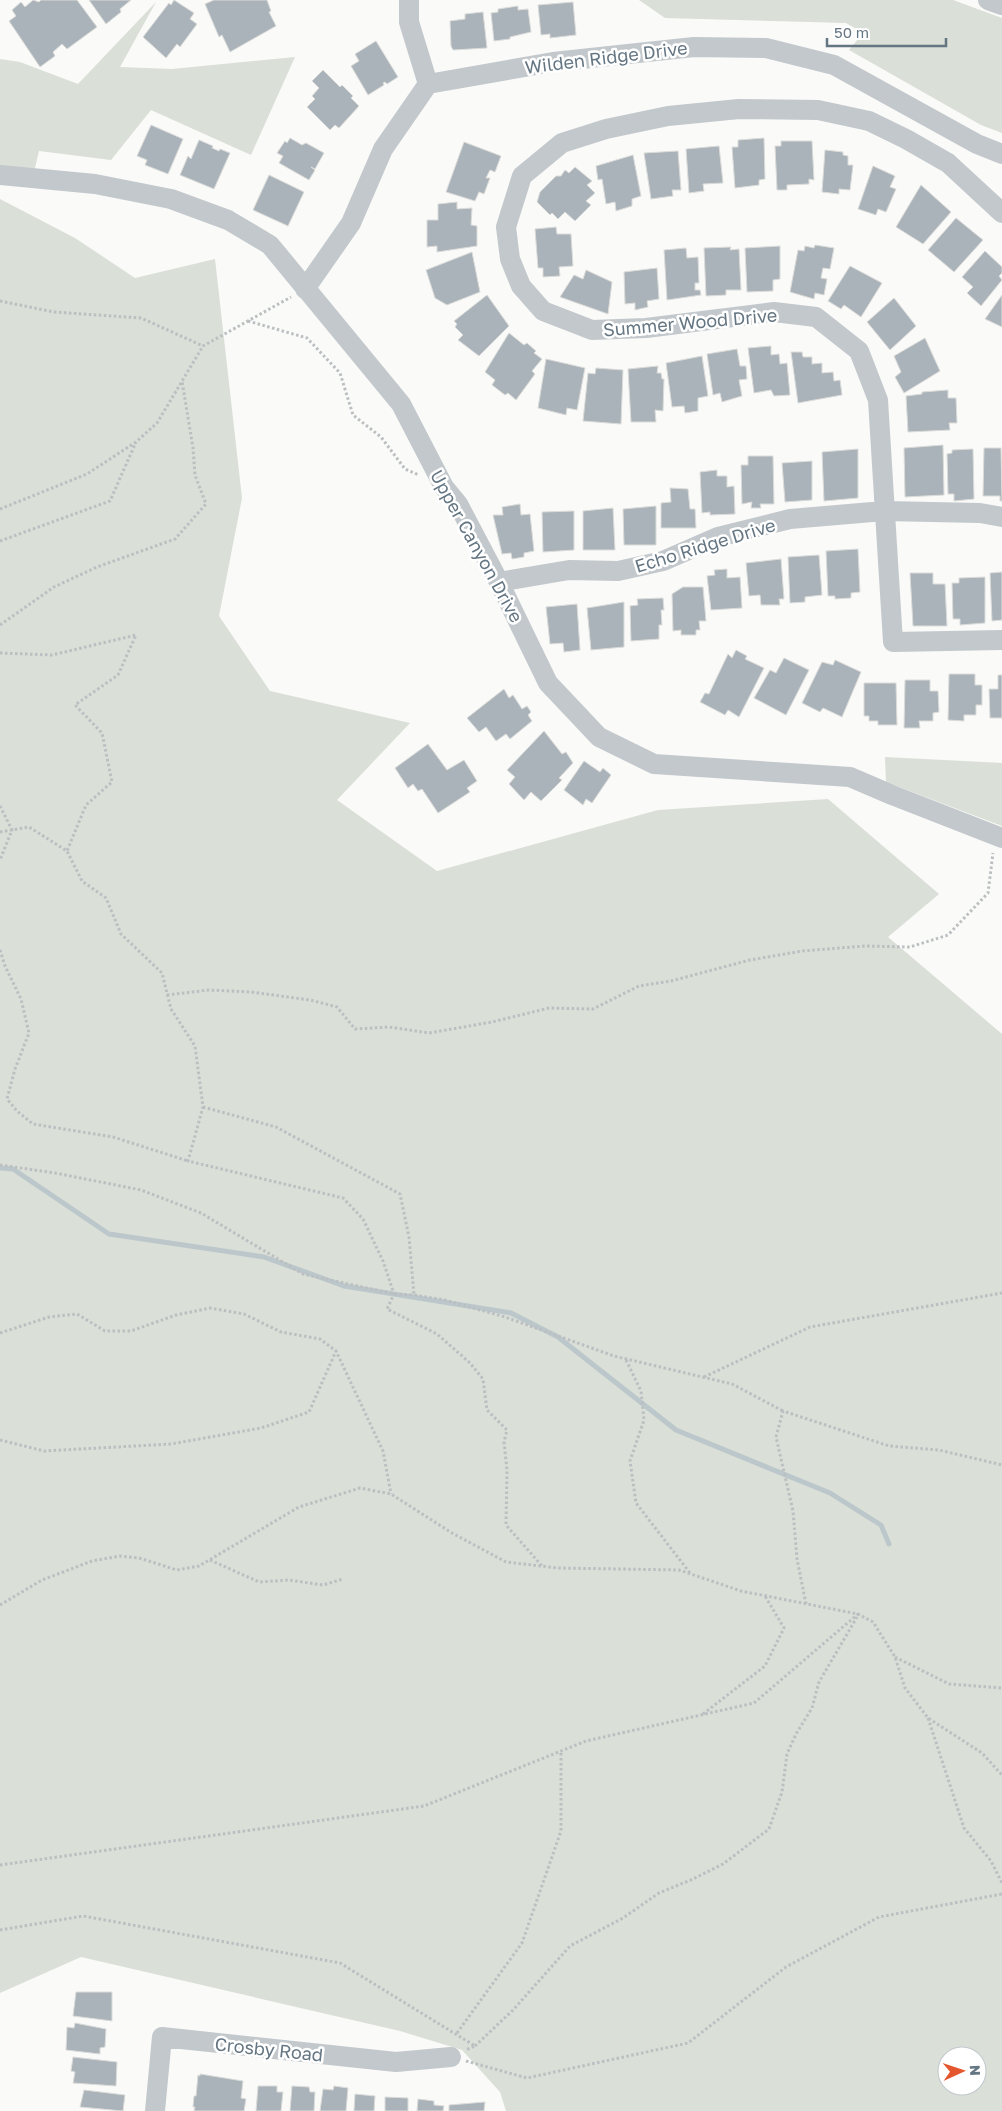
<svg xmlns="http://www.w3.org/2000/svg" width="1002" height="2111" viewBox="0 0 1002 2111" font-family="'Golos Text',sans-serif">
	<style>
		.green { fill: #dadfd7; fill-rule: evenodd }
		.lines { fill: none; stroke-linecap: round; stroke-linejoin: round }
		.stream { stroke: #bbc7cb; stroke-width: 5 }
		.building { fill: #aab3b9; stroke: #dcdcda }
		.path { stroke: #bbbfc2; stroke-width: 3; stroke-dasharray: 2.5 2.5; stroke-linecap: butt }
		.minor { stroke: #c3c8cc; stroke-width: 20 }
		.labels { text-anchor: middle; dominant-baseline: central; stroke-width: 5; stroke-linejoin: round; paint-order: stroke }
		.street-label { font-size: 18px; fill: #657683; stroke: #fff }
	</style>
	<rect width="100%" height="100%" fill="#fafaf8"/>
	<path class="green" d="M 639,0 L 953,0 L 1002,18 L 1002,133 L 981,125 L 849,50 L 863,33 L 846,23 L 665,18 Z
		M 156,2 L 120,67 L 172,69 L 295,57 L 251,155 L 151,110 L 111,160 L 39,151 L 33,176 L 0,175 L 0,59 L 20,62 L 78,84 Z
		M 0,199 L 75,238 L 135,278 L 215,259 L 242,498 L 219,616 L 270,691 L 410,723 L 337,800 L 437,871 L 658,810 L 828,799 L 939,894 L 888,937 L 1002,1034 L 1002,2111 L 506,2111 L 500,2092 L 462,2050 L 400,2031 L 81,1957 L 0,1993 ZM 947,2056 L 977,2056 L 977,2086 L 947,2086 Z
		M 885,757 L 1002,763 L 1002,826 L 886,782 Z"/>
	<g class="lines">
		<path class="stream" d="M 0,1168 L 13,1169 L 109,1234 L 264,1257 L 344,1286 L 511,1313 L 558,1337 L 676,1430 L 830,1493 L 881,1525 L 889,1544"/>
	</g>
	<path class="building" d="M 33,0 L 39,2 L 41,0 L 77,0 L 97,27 L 67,49 L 62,44 L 53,52 L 55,56 L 40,67 L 9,21 L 16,16 L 12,10 L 21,2 L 25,7 Z
		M 89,0 L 131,0 L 120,9 L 121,12 L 106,24 Z
		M 174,0 L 194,13 L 190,19 L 197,24 L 180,47 L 177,44 L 166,58 L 143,37 L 169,3 L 171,5 Z
		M 214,0 L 267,0 L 271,11 L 269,12 L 276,26 L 230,52 L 222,35 L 219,37 L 205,4 Z
		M 573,2 L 576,35 L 550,38 L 550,34 L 541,35 L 538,5 Z
		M 518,6 L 518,10 L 528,9 L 531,32 L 510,37 L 510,39 L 494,41 L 491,13 L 498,12 L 498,9 Z
		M 483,12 L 487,48 L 453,50 L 451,46 L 450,21 L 465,19 L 465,14 Z
		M 376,41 L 398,77 L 387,84 L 385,82 L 383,83 L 384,85 L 368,95 L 351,66 L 359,61 L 355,54 Z
		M 323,70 L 340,87 L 342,85 L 353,96 L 351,98 L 359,106 L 339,128 L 335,125 L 330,130 L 307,107 L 315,99 L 312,96 L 319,88 L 312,81 Z
		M 151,125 L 183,139 L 168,174 L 145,165 L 147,160 L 137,156 Z
		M 290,138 L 302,145 L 306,143 L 324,153 L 315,169 L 311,167 L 315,170 L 309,180 L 279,163 L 283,156 L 277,153 L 285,141 L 287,143 Z
		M 764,138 L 765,179 L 759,180 L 759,185 L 735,188 L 732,147 L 738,147 L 738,140 Z
		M 199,140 L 213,146 L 212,148 L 219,151 L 220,149 L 230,153 L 214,189 L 180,175 L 188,156 L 191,159 Z
		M 781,141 L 812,141 L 814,180 L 809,179 L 809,184 L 787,185 L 787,190 L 777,190 L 775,146 L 781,146 Z
		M 464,142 L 501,156 L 495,172 L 490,170 L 486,178 L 490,178 L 484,194 L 479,192 L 475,201 L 446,192 Z
		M 719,146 L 723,183 L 703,184 L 704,191 L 689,193 L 686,149 Z
		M 825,150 L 843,152 L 843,155 L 848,156 L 848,165 L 853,165 L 850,190 L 839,189 L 839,194 L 822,192 Z
		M 678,151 L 681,190 L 672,190 L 673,196 L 651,199 L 644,153 Z
		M 633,155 L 641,196 L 632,199 L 632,206 L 616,211 L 615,202 L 606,204 L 602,179 L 598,180 L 596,166 Z
		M 873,166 L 895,176 L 890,187 L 896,189 L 886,212 L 878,209 L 876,215 L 858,209 Z
		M 575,167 L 592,181 L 587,185 L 595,193 L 586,201 L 591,205 L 575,221 L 565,212 L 558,219 L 552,213 L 550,215 L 537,202 L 540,192 L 556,176 L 561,176 L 565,170 L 569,173 Z
		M 269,175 L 304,192 L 288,226 L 253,210 Z
		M 921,185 L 951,212 L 923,244 L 896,227 Z
		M 457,202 L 457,209 L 472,208 L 471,225 L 477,226 L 477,246 L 437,252 L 437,246 L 427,247 L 427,220 L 438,220 L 438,204 Z
		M 956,218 L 983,240 L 954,272 L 928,250 Z
		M 556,227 L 557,234 L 571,234 L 573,266 L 559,267 L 560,276 L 543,277 L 543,268 L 538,268 L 535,229 Z
		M 815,245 L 834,248 L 830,269 L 823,268 L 821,278 L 827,279 L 824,295 L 815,293 L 814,299 L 790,292 L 798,250 L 804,251 L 805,246 L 814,248 Z
		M 780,246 L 780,279 L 773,280 L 773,291 L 747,292 L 745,248 Z
		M 731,247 L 730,250 L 739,249 L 741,290 L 726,290 L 726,295 L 706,296 L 704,248 Z
		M 686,248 L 687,258 L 698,257 L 699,283 L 695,283 L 695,290 L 700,290 L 701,295 L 667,300 L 664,250 Z
		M 985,251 L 1002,267 L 1002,273 L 999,276 L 1002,280 L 981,306 L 967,293 L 973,287 L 962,277 Z
		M 472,252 L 480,292 L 447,305 L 435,298 L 426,270 Z
		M 850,266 L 882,283 L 861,317 L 844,305 L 841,309 L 828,301 Z
		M 657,268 L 659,299 L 647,301 L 648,307 L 635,310 L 635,303 L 625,304 L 624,272 Z
		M 586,270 L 612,282 L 608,314 L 560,297 L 574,275 L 583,279 Z
		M 487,295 L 509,326 L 479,356 L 458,340 L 463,335 L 455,327 L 457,324 L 454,321 Z
		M 1002,295 L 1002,327 L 985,319 Z
		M 894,298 L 916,326 L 890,350 L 867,322 Z
		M 509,333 L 524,345 L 527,343 L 536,351 L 534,353 L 542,359 L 532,371 L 535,374 L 516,400 L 508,393 L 505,395 L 492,385 L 495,380 L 485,372 Z
		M 925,338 L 940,371 L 904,393 L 895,377 L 901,372 L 894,356 Z
		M 771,346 L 771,355 L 779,354 L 780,364 L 787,363 L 790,395 L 774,396 L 771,390 L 754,393 L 748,348 Z
		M 737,349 L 740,366 L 746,366 L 747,379 L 739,380 L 742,396 L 722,402 L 720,393 L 713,395 L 707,354 Z
		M 791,352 L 802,352 L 803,357 L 812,357 L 812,364 L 822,363 L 822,373 L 833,372 L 834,381 L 840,380 L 842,395 L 798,403 Z
		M 702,356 L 708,396 L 698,398 L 698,411 L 685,413 L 684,406 L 672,407 L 666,363 Z
		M 546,359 L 585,368 L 577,410 L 567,408 L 566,415 L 538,408 Z
		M 658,366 L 657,373 L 661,373 L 662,379 L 664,379 L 663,411 L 655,410 L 656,422 L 631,422 L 628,369 Z
		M 596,368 L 623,370 L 621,424 L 583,421 L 588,373 L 595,374 Z
		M 948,390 L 948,398 L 956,398 L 957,423 L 949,423 L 950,430 L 908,432 L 906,396 L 922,394 L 922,392 Z
		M 943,445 L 944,495 L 905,497 L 904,448 Z
		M 984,448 L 1001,448 L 1002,501 L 1000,501 L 1000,496 L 983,496 Z
		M 858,449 L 858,498 L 824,501 L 822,452 Z
		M 973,449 L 974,499 L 954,501 L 954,494 L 948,494 L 947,454 L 952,453 L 952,450 Z
		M 748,456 L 773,456 L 774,504 L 760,504 L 761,508 L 751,508 L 752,502 L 742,504 L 741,465 L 748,465 Z
		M 812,461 L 812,500 L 785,502 L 782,463 Z
		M 717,470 L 717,476 L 727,476 L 727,487 L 734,486 L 735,514 L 710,515 L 710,512 L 702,513 L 700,472 Z
		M 670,488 L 688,489 L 690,509 L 695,509 L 696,528 L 661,528 L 661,503 L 671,502 Z
		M 520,504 L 521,515 L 530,514 L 534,551 L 524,553 L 524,557 L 512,559 L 511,553 L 502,554 L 493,515 L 503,515 L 502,507 Z
		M 656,506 L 656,545 L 624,545 L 623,509 Z
		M 613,508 L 615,550 L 583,550 L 583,511 Z
		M 574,511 L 574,550 L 543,552 L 542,512 Z
		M 858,549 L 860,592 L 851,593 L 851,598 L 835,599 L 835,596 L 828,596 L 826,551 Z
		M 819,555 L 822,595 L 805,597 L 805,602 L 790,603 L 788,557 Z
		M 781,559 L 784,599 L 779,599 L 780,605 L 761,605 L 760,595 L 749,596 L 746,563 Z
		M 727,569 L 727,578 L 740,577 L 742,608 L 711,610 L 707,576 L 715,575 L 714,570 Z
		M 1002,572 L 1002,620 L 992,621 L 990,573 Z
		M 910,573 L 933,573 L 933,584 L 945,584 L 947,626 L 913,626 Z
		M 985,577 L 985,623 L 960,625 L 960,619 L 953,619 L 952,583 L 959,583 L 959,578 Z
		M 683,587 L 703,587 L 706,621 L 699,621 L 700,630 L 696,630 L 696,635 L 681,635 L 681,630 L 673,631 L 672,594 Z
		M 663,598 L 664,610 L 661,610 L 662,625 L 659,625 L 659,639 L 631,641 L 630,606 L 638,605 L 637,599 Z
		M 624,602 L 624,647 L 591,650 L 587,608 Z
		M 577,604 L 580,650 L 564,652 L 563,643 L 550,644 L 546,607 Z
		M 736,650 L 747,656 L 745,659 L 764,668 L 739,717 L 728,710 L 725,715 L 700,702 L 705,693 L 709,694 L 728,654 L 732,658 Z
		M 784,658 L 809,670 L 786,715 L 754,698 L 770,670 L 776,673 Z
		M 835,660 L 861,672 L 842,717 L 823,708 L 820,712 L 802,703 L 822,662 L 833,665 Z
		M 949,674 L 975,674 L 975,685 L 982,685 L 982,705 L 976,705 L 976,715 L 964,715 L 964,721 L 948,720 Z
		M 998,675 L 1002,675 L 1002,718 L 990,718 L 989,689 L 998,689 Z
		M 905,680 L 930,680 L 930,691 L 938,691 L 939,712 L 933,713 L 933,721 L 919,721 L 920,728 L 904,728 Z
		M 864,683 L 896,683 L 897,725 L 878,725 L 878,721 L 869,721 L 869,716 L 864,716 Z
		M 504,689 L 509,698 L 513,695 L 522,709 L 527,706 L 531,712 L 528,715 L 532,721 L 510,739 L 506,734 L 496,741 L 486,727 L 479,732 L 467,718 Z
		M 544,731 L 562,754 L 566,752 L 573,763 L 559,778 L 562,780 L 541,801 L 531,792 L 524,800 L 509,784 L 515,777 L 507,770 Z
		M 428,744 L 447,770 L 464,760 L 477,781 L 467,788 L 470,792 L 438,813 L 422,789 L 418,791 L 413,784 L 408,788 L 395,768 Z
		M 584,761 L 600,772 L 603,768 L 611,775 L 592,803 L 586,799 L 583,805 L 564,790 Z
		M 76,1992 L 112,1992 L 112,2021 L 73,2016 Z
		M 75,2023 L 106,2029 L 105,2047 L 100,2048 L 100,2054 L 66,2050 L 67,2027 L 74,2028 Z
		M 73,2057 L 117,2062 L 116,2086 L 73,2083 L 75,2072 L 71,2071 Z
		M 200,2074 L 243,2081 L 241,2098 L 246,2099 L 244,2111 L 194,2111 L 195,2107 L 193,2107 L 194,2096 L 196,2096 L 198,2075 L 200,2076 Z
		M 258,2086 L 277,2086 L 277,2092 L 283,2092 L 281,2111 L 256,2111 Z
		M 292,2086 L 309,2087 L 310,2092 L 315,2092 L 314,2111 L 290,2111 Z
		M 334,2086 L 348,2088 L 346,2111 L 320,2111 L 323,2089 L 333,2090 Z
		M 84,2090 L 125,2095 L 123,2111 L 80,2107 Z
		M 355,2094 L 375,2096 L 374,2111 L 354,2111 Z
		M 385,2097 L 408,2098 L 408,2111 L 385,2111 Z
		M 418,2099 L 434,2101 L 434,2105 L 444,2106 L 443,2111 L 417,2111 Z
		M 485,2102 L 484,2111 L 449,2111 L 449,2105 Z"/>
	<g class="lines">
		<path class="path" d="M 0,301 L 54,312 L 141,318 L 203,346
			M 248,321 L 307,338 L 340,373 L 353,415 L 381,437 L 405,469 L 419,475
			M 0,509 L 87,474 L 136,442 L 157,423 L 203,346 L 291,297
			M 0,541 L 110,501 L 136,442
			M 0,625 L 54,587 L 97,567 L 175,539 L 206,504 L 195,475 L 193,448 L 182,381
			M 0,653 L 52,655 L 136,635 L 118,675 L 75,705 L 102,733 L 112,782 L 86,805 L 67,851
			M 0,806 L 12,830 L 0,860
			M 0,832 L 29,827 L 67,851 L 82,881 L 106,898 L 121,934 L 162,973 L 171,1009 L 195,1046 L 203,1107 L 188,1161 L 343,1198 L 363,1219 L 383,1261 L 394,1294 L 387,1309 L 437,1334 L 470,1363 L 483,1379 L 487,1410 L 507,1430 L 504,1442 L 507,1470 L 506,1525 L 542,1566
			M 0,950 L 5,966 L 21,999 L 29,1033 L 15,1069 L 7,1099 L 17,1111 L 33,1124 L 113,1137 L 188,1161
			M 167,995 L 209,990 L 251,992 L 310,1000 L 337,1007 L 355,1029 L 389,1027 L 429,1033 L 492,1022 L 549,1008 L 593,1009 L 639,986 L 671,981 L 750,960 L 802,951 L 865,946 L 910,947 L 948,935 L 988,893 L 993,853
			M 203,1107 L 276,1127 L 400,1194 L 409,1237 L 414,1295
			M 0,1165 L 55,1173 L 141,1190 L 201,1213 L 303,1274 L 394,1294 L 414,1295 L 445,1300 L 505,1317 L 614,1356 L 732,1384 L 783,1411
			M 0,1333 L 49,1317 L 77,1314 L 105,1331 L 131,1331 L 176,1315 L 210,1308 L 244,1314 L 281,1332 L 320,1339 L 336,1351 L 383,1451 L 391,1494
			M 626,1360 L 641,1391 L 644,1420 L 630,1461 L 636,1503 L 690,1573
			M 704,1377 L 810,1327 L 1002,1293
			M 0,1440 L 44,1451 L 171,1444 L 261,1428 L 309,1412 L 336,1351
			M 210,1560 L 259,1582 L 289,1580 L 323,1585 L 343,1579
			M 806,1604 L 797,1559 L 793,1511 L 776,1437 L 783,1411 L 889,1446 L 939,1450 L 1002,1465
			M 0,1605 L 42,1580 L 92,1561 L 120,1556 L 139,1558 L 177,1570 L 199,1566 L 299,1507 L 360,1488 L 391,1494 L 452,1533 L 506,1562 L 558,1568 L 679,1570 L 741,1591 L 858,1614 L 873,1622 L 895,1657 L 905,1688 L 928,1718 L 982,1753 L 1002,1775
			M 895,1657 L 949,1684 L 1002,1688
			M 703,1714 L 765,1666 L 784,1628 L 765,1596
			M 928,1718 L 964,1828 L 991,1861 L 1002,1883
			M 0,1865 L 424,1806 L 586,1741 L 754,1703 L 858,1614
			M 0,1930 L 83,1916 L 340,1963 L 475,2046 L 466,2050
			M 457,2033 L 522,1943 L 561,1831 L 561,1752
			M 475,2046 L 513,2010 L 570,1946 L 623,1918 L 659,1893 L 693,1879 L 723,1864 L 769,1829 L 782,1792 L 787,1754 L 796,1734 L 812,1708 L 819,1682 L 857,1617
			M 466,2061 L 527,2078 L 688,2043 L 786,1967 L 879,1917 L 1002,1894"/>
		<path class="minor" d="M 409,0 L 409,22 L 428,84
			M 988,0 L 1002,5
			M 0,175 L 95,184 L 171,199 L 228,220 L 270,245 L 401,404 L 444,487 L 458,504 L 499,582 L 548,683 L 599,737 L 654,764 L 850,777 L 892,795 L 1002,838
			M 1002,213 L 948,163 L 906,139 L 869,121 L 818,110 L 739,109 L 668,116 L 606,129 L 562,143 L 522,176 L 506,227 L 510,259 L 521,286 L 543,311 L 592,330 L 646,328 L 774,312 L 816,317 L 859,351 L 878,400 L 893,642 L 1002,640
			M 305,289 L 351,223 L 383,149 L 428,84 L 553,62 L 694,47 L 766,48 L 834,65 L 977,144 L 1002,154
			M 499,582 L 569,570 L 618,571 L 663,561 L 718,537 L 790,519 L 884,511 L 980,513 L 1002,517
			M 155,2111 L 162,2037 L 396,2062 L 451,2057"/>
	</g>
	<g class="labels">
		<g class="street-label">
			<text transform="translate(606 57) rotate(-7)">Wilden Ridge Drive</text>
			<text transform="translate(690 322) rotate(-5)">Summer Wood Drive</text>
			<text transform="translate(705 545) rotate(-17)">Echo Ridge Drive</text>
			<text transform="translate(477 546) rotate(61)">Upper Canyon Drive</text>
			<text transform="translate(269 2049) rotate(6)">Crosby Road</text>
		</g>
	</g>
	<g transform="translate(962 2071) rotate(87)"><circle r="24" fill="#ffffff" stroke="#c1c8cd"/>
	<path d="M0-4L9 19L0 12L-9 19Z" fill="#e4572e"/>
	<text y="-8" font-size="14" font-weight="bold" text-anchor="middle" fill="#657683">N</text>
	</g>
	<path d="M827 38v8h119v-8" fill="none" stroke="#657683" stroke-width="2.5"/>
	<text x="834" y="38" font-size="15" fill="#657683" stroke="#ffffff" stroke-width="4" paint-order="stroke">50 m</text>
</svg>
